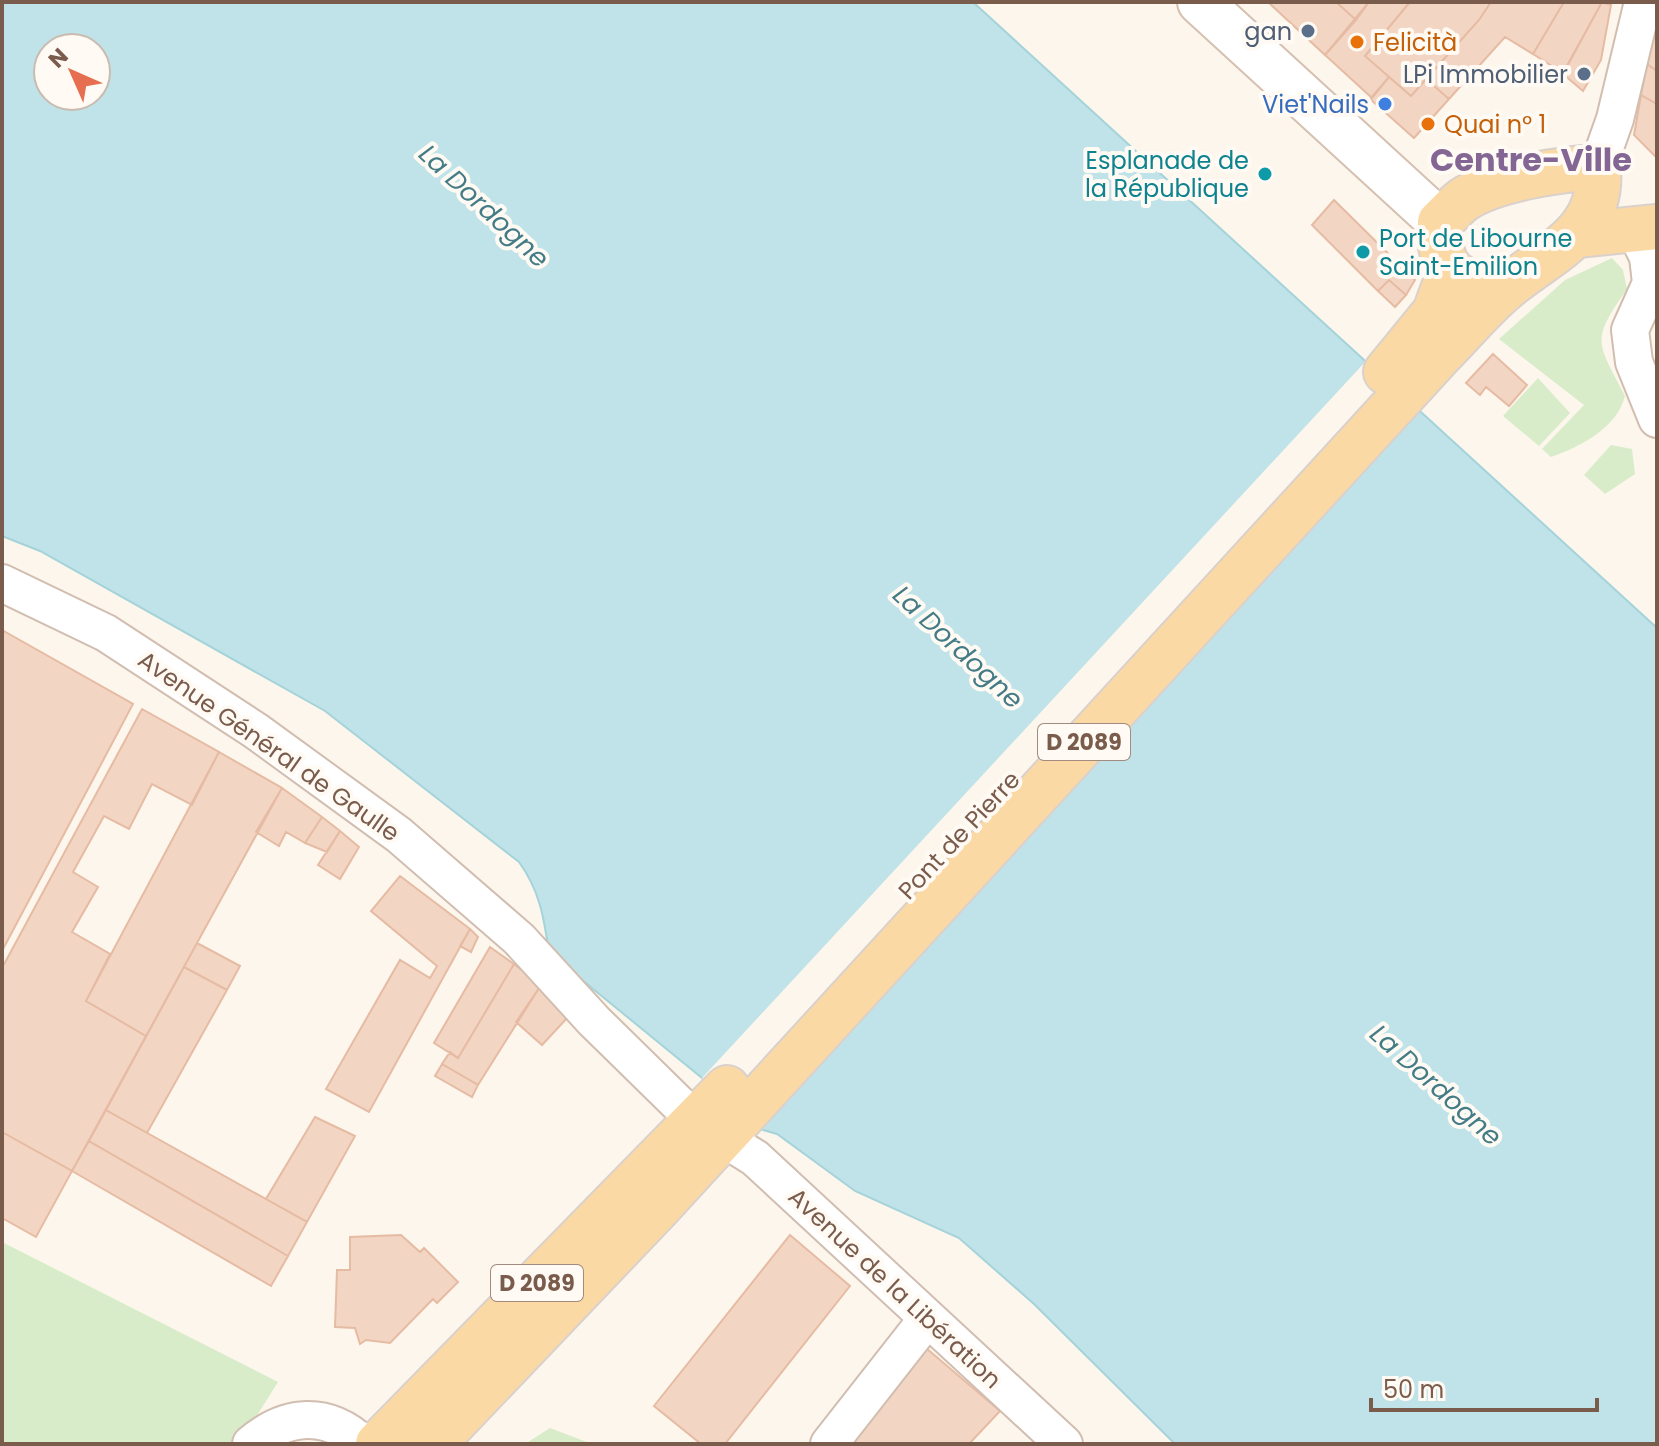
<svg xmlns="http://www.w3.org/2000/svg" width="1659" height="1446" viewBox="0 0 1659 1446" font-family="Poppins,sans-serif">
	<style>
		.green { fill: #d8ecc9 }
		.water { fill: #bfe3e8; stroke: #a5d3da; stroke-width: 2; fill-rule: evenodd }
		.pier { fill: #fdf6ec }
		.building { fill: #f3d5c3; stroke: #e6bba3; stroke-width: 2 }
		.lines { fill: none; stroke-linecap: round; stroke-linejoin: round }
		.street-casing { stroke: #d1beb0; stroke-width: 40 }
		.secondary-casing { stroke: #d6c0b0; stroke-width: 48 }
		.primary-casing { stroke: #dad1cd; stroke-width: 48 }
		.street { stroke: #fff; stroke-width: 36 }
		.secondary { stroke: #fff; stroke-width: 44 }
		.primary { stroke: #fbd9a5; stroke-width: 44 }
		.service-dot { fill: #5c6f8a; stroke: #fffaf3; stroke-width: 3 }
		.food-dot { fill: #e8710a; stroke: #fffaf3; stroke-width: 3 }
		.shop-dot { fill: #3f7fe0; stroke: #fffaf3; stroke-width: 3 }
		.culture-dot { fill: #0f9aa8; stroke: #fffaf3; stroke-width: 3 }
		.labels { text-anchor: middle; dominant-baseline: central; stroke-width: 8; stroke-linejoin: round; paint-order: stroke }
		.shield { fill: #fffaf3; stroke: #a28b7f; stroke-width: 2 }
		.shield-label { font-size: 22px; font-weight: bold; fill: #7a5c4d }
		.service-label { font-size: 24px; fill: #4e5e75; stroke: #fffaf3; text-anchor: end }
		.food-label { font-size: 24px; fill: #c56008; stroke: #fffaf3; text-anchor: start }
		.shop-label { font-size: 24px; fill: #366cbe; stroke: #fffaf3; text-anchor: end }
		.culture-label { font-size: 24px; fill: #0d838f; stroke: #fffaf3; text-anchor: end }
		.street-label { font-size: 24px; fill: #7a5c4d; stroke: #fffaf3 }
		.water-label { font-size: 26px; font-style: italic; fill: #437c86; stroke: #fffaf3 }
		.district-label { font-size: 32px; font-weight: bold; fill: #846695; stroke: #fffaf3 }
	</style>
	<rect width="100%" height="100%" fill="#fdf6ec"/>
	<path class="green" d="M 1612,258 L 1623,270 L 1627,289 C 1590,342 1597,341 1625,396 C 1617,428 1580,447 1551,457 L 1542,449 L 1584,405 L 1499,339 L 1565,280 Z
		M 1538,378 L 1570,413 L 1539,446 L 1503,416 Z
		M 1611,445 L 1632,449 L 1635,474 L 1605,494 L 1584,475 Z
		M 2,1242 L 278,1382 L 239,1444 L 2,1444 Z
		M 550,1428 L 592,1444 L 525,1444 Z"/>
	<path class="water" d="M 2,2 L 973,2 L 1657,628 L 1657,1444 L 1175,1444 L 1034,1304 L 959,1238 L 855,1191 L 777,1134 L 756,1128 L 702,1078 L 549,953 C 544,918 540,891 519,862 L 325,711 L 40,551 L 2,536 ZM 48,48 L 96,48 L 96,96 L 48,96 Z"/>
	<path class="pier" d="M 1366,361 L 1419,411 L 756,1128 L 702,1078 Z"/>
	<path class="building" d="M 1268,2 L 1336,2 L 1356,20 L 1325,55 Z
		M 1336,2 L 1369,2 L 1356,20 Z
		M 1369,2 L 1410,2 L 1365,56 L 1389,77 L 1372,98 L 1325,55 Z
		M 1410,2 L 1491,2 L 1479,20 L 1411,96 L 1365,56 Z
		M 1491,2 L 1564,2 L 1533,54 L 1505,37 L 1449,99 L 1426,79 L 1479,20 Z
		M 1564,2 L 1602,2 L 1563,73 L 1533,54 Z
		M 1602,2 L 1611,5 L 1601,60 L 1583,91 L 1563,74 Z
		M 1652,32 L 1657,36 L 1657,71 L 1647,64 Z
		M 1647,64 L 1657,71 L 1657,104 L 1641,95 Z
		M 1389,77 L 1411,96 L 1426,79 L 1449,99 L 1414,138 L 1370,99 Z
		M 1641,95 L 1657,104 L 1657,158 L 1634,135 Z
		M 1334,200 L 1415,280 L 1406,295 L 1389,280 L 1378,291 L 1312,225 Z
		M 1389,280 L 1406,295 L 1395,307 L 1378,291 Z
		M 1493,354 L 1527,385 L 1509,406 L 1486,387 L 1480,395 L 1466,383 Z
		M 2,630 L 133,704 L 2,951 Z
		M 142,709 L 219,752 L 192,805 L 152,784 L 129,829 L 104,816 L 73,872 L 98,887 L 72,932 L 110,954 L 86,1001 L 146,1036 L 72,1171 L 2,1132 L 2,968 Z
		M 219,752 L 282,788 L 146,1036 L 86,1001 Z
		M 282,788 L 322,817 L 305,843 L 286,832 L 279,846 L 256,832 Z
		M 322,817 L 340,831 L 327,852 L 305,843 Z
		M 340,831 L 359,847 L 340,879 L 318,865 Z
		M 400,876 L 470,929 L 369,1112 L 326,1089 L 400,960 L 430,978 L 437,966 L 371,911 Z
		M 470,929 L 478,937 L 471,952 L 460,946 Z
		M 197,943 L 240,966 L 227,990 L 184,967 Z
		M 490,947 L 514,964 L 458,1058 L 434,1043 Z
		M 514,964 L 541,985 L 478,1085 L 442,1064 L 450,1052 L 458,1058 Z
		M 184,967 L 227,990 L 147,1133 L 106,1110 Z
		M 541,985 L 569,1016 L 542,1045 L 516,1022 Z
		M 442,1064 L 478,1085 L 472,1097 L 435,1076 Z
		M 106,1110 L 307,1222 L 288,1256 L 89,1141 Z
		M 315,1117 L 355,1136 L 307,1222 L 266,1199 Z
		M 2,1132 L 72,1171 L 36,1237 L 2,1218 Z
		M 89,1141 L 288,1256 L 271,1286 L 72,1171 Z
		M 401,1235 L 420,1252 L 424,1248 L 458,1282 L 437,1303 L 433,1299 L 390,1343 L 366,1340 L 360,1344 L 355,1328 L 335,1327 L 337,1270 L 350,1270 L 350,1237 Z
		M 790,1235 L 850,1286 L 725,1444 L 701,1444 L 654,1406 Z
		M 926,1348 L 1000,1411 L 969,1444 L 852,1444 Z"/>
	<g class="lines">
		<g class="street-casing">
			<path id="street" d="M 1598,167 L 1615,119 L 1643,2
				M 1634,228 L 1648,257 L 1651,283 L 1630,330 L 1634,362 L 1657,419
				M 2,583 L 106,633 L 256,731 L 399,835 L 519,939 L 594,1021 L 696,1121 L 755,1158 L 1064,1444
				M 251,1444 C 286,1414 327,1410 363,1444
				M 829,1444 L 927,1319"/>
		</g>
		<g class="secondary-casing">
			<path id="secondary" d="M 1200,2 L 1440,222"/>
		</g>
		<g class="primary-casing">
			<path id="primary" d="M 1577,235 L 1657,227
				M 1386,372 L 1435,312 L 1450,271
				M 378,1444 L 727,1088
				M 433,1444 L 659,1207 L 1440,355 C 1462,333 1482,308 1506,288 C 1549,252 1604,234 1598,167 C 1562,169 1493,179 1463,200 C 1455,206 1448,215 1440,222 C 1437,274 1459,284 1506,288"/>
		</g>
		<use href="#street" class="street"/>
		<use href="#secondary" class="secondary"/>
		<use href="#primary" class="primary"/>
	</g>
	<g class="service-dot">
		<circle cx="1308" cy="31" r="8"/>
		<circle cx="1584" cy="74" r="8"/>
	</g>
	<g class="food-dot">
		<circle cx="1357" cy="42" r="8"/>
		<circle cx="1428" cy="124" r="8"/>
	</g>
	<circle class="shop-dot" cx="1385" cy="104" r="8"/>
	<g class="culture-dot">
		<circle cx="1265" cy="174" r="8"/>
		<circle cx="1363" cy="252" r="8"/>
	</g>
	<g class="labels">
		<g class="shield">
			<rect x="1038" y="724" width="92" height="36" rx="6"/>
			<rect x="491" y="1265" width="92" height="36" rx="6"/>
		</g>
		<g class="shield-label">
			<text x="1084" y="742">D 2089</text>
			<text x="537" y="1283">D 2089</text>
		</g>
		<g class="service-label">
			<text x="1292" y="31">gan</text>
			<text x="1568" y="74">LPi Immobilier</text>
		</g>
		<g class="food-label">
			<text x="1373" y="42">Felicità</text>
			<text x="1444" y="124">Quai n° 1</text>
		</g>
		<g class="shop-label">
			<text x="1369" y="104">Viet'Nails</text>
		</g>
		<g class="culture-label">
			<text x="1249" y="160">Esplanade de<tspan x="1249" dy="28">la République</tspan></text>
			<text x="1379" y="238" text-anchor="start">Port de Libourne<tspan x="1379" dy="28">Saint-Emilion</tspan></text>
		</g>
		<g class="street-label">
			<text transform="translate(269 746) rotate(35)">Avenue Général de Gaulle</text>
			<text transform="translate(959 835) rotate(-47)">Pont de Pierre</text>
			<text transform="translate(895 1288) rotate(43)">Avenue de la Libération</text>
		</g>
		<g class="water-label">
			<text transform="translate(484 206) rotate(43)">La Dordogne</text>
			<text transform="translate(958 647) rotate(43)">La Dordogne</text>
			<text transform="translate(1436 1085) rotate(42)">La Dordogne</text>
		</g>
		<g class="district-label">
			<text x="1531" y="159">Centre-Ville</text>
		</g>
	</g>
	<rect width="1659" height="1446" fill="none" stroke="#7a5c4d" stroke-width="8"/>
	<g transform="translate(72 72) rotate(315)"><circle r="38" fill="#fffaf3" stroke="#cabbb1" stroke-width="2"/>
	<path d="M0-6L14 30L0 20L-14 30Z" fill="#e76f51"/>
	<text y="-12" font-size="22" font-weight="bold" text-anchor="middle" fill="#7a5c4d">N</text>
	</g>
	<path d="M1371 1398v12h226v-12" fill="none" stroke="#7a5c4d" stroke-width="4"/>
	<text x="1383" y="1398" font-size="24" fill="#7a5c4d" stroke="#fffaf3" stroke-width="6" paint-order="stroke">50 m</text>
</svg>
